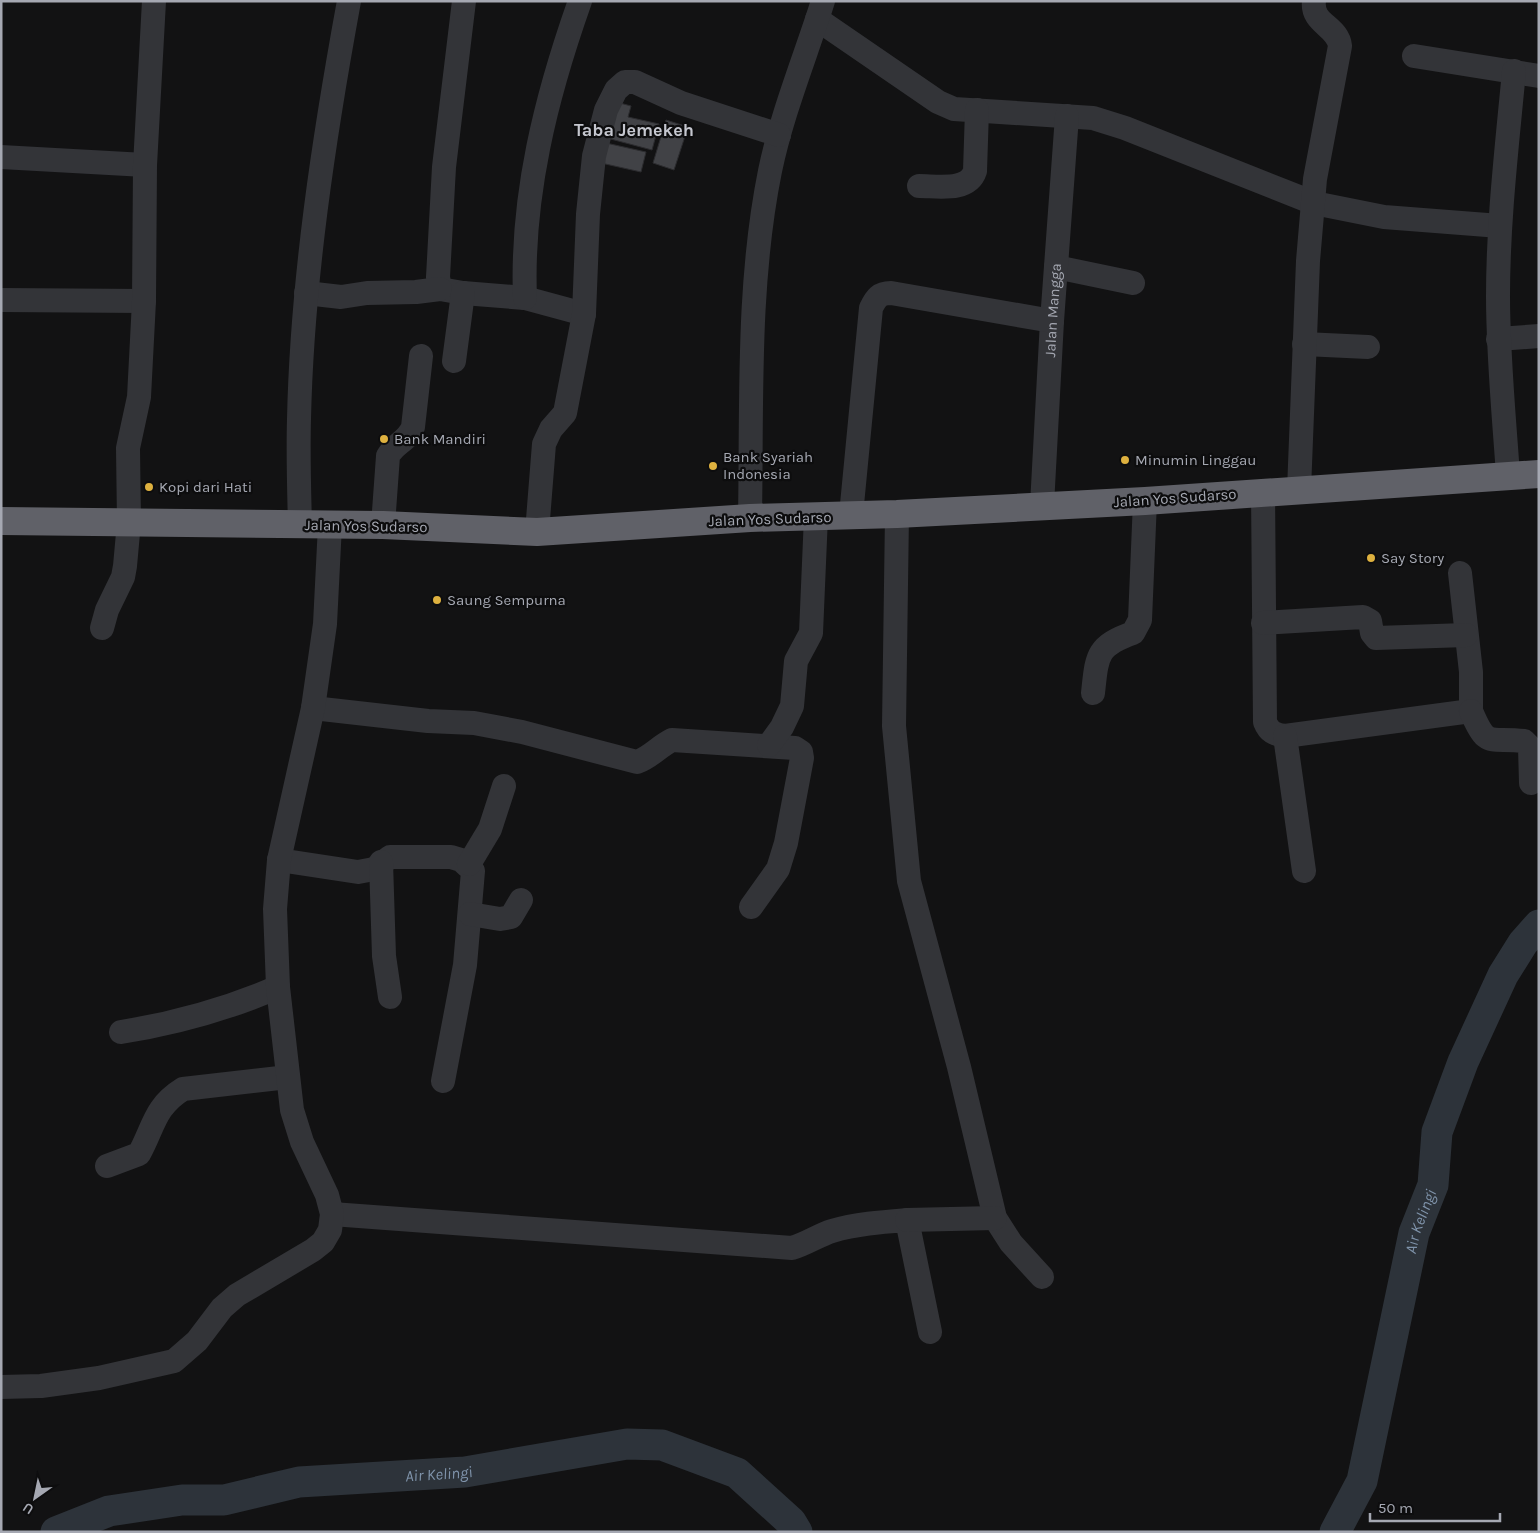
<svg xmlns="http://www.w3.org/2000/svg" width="1540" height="1533" viewBox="0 0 1540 1533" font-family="Karla,sans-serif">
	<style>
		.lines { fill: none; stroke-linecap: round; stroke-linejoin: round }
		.river { stroke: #2d333a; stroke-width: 31 }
		.building { fill: #414246; stroke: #2c2c2f }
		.minor { stroke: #333438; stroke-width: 24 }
		.highway { stroke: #606168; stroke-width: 28 }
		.poi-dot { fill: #deb13f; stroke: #0d0d0e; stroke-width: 2 }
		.labels { text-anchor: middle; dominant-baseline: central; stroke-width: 4.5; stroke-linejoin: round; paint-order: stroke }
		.street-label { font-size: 15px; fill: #a5a8b2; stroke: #0d0d0e }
		.poi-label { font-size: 15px; fill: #a5a8b2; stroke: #0d0d0e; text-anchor: start }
		.water-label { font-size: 16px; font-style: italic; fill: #7f93aa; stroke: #0d0d0e }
		.quarter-label { font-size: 18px; font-weight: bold; fill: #c5c7cf; stroke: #0d0d0e }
	</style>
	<rect width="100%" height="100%" fill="#121213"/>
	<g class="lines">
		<g class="river">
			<path id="s1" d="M 56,1532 L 109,1511 L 182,1500 L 224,1500 L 299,1482 L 465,1472 L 627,1444 L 662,1445 L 737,1473 L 791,1522 L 797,1532"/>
			<path id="s2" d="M 1335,1532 L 1362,1481 L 1414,1233 L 1433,1185 L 1437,1132 L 1463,1062 L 1503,975 L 1523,943 L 1539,925"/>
		</g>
	</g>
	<path class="building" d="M 616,102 L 631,106 L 628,117 L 659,124 L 652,150 L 607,138 Z
		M 666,120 L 688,127 L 674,170 L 653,163 Z
		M 606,143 L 646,152 L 641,172 L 601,163 Z"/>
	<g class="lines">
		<g class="minor">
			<path d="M 464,1 L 444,167 L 438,277 L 440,289 L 463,293 L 525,298 L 584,314"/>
			<path d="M 817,19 L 938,102 L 954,109 L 1093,118 L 1125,128 L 1314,203 L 1384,217 L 1500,226"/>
			<path d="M 1414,56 L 1539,76"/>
			<path d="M 1,157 L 145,165"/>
			<path d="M 919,186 C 938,186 968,192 975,171 L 977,110"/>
			<path d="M 1056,267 L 1133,283"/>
			<path d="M 306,293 L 341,297 L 367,293 L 416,292 L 440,289"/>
			<path d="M 525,298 C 521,196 546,97 580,1"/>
			<path d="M 1,300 L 144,301"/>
			<path d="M 1498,339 L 1539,336"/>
			<path d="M 1304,344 L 1368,347"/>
			<path d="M 454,361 L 463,293"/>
			<path d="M 1508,475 C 1504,416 1498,356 1498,296 C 1498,221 1507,146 1514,71"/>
			<path d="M 1299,490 L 1308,261 L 1315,179 L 1340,46 C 1338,26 1311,24 1314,1"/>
			<path d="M 1263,491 L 1265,722 C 1269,732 1274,734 1285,736 L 1471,711 L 1471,672 L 1460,573"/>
			<path id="s3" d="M 1042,505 L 1052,321 L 1067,116"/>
			<path d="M 897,514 L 894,726 L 909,881 L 959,1067 L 995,1218 L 1011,1243 L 1042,1277"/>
			<path d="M 851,515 L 871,308 C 876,298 879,293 891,293 L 1052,321"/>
			<path d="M 750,518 C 752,402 747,285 770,171 C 782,113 805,58 823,1"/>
			<path d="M 300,525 C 299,490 298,454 299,419 C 302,281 324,137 349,1"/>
			<path d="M 383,525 L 388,456 C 395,443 408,441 413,427 L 421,356"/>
			<path d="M 537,532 L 544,444 L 551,429 L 565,413 L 584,314 L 588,214 L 594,156 L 606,110 L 616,90 L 625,82 L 635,82 L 681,103 L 779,135"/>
			<path d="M 1263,623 L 1363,617 L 1370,621 L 1372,633 L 1376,638 L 1466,635"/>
			<path d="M 102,628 L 107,610 L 123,577 L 125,566 L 129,522 L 128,448 L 139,397 L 144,301 L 145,165 L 154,1"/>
			<path d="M 1093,693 C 1097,656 1096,646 1133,633 L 1140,620 L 1145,501"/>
			<path d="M 313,708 L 428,721 L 474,723 L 522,732 L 637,762 C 651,757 658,747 672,740 L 795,748 L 801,752 L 802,758 L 786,843 L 778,869 L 751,907"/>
			<path d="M 1471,711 C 1487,749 1488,737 1524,741 L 1530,747 L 1531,783"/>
			<path d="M 1285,736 L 1304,871"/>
			<path d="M 769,745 L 782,727 L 792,706 L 796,661 L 811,633 L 816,516"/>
			<path d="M 279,860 L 358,872 L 374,869 L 390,857 L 451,857 L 461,860 L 473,871 L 465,965 L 443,1081"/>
			<path d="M 381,862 L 384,956 L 390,997"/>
			<path d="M 469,864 L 490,829 L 504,786"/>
			<path d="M 470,914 L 500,919 L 511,917 L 521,900"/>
			<path d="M 121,1032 C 177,1023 225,1010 278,987"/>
			<path d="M 107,1166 L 139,1154 C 154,1127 154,1107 183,1089 L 288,1077"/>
			<path d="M 332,1214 L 792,1248 C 806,1244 819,1235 832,1231 C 856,1224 882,1222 907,1220 L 930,1332"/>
			<path d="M 907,1220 L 995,1218"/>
			<path d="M 1,1387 L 41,1386 L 99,1378 L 174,1361 L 197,1341 L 222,1308 L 237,1295 L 313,1250 L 323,1242 L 330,1230 L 332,1214 L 327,1195 L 302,1142 L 292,1110 L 278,987 L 275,909 L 279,860 L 313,708 L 325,624 L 330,525"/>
		</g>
		<path class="highway" d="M 1,521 L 383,525 L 537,532 L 750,518 L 897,514 L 1145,501 L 1539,474"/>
	</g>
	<g class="poi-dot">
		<circle cx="384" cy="439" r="5"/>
		<circle cx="1125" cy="460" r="5"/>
		<circle cx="713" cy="466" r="5"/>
		<circle cx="149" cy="487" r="5"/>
		<circle cx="1371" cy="558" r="5"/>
		<circle cx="437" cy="600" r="5"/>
	</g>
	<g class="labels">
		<g class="street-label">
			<text stroke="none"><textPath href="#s3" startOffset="195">Jalan Mangga</textPath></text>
			<text transform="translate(1175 498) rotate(-4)">Jalan Yos Sudarso</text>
			<text transform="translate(770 519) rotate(-2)">Jalan Yos Sudarso</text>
			<text transform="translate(366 526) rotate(1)">Jalan Yos Sudarso</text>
		</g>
		<g class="poi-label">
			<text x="394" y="439">Bank Mandiri</text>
			<text x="723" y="457">Bank Syariah<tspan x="723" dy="17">Indonesia</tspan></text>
			<text x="1135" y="460">Minumin Linggau</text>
			<text x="159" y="487">Kopi dari Hati</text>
			<text x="1381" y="558">Say Story</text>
			<text x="447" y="600">Saung Sempurna</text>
		</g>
		<g class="water-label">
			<text stroke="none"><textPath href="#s2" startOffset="324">Air Kelingi</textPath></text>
			<text stroke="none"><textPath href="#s1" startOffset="390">Air Kelingi</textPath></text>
		</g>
		<g class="quarter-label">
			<text x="634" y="130">Taba Jemekeh</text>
		</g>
	</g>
	<rect width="1540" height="1533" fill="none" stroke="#a5a8b2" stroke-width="5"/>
	<g transform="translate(35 1498) rotate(213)" stroke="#0d0d0e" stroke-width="4" paint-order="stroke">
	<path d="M0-4L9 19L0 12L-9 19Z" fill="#a5a8b2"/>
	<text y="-8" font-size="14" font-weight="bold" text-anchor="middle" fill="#a5a8b2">U</text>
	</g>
	<path d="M1370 1513v8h130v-8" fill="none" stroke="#a5a8b2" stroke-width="2.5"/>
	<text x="1378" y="1513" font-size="15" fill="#a5a8b2" stroke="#0d0d0e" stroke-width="4" paint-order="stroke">50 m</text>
</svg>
